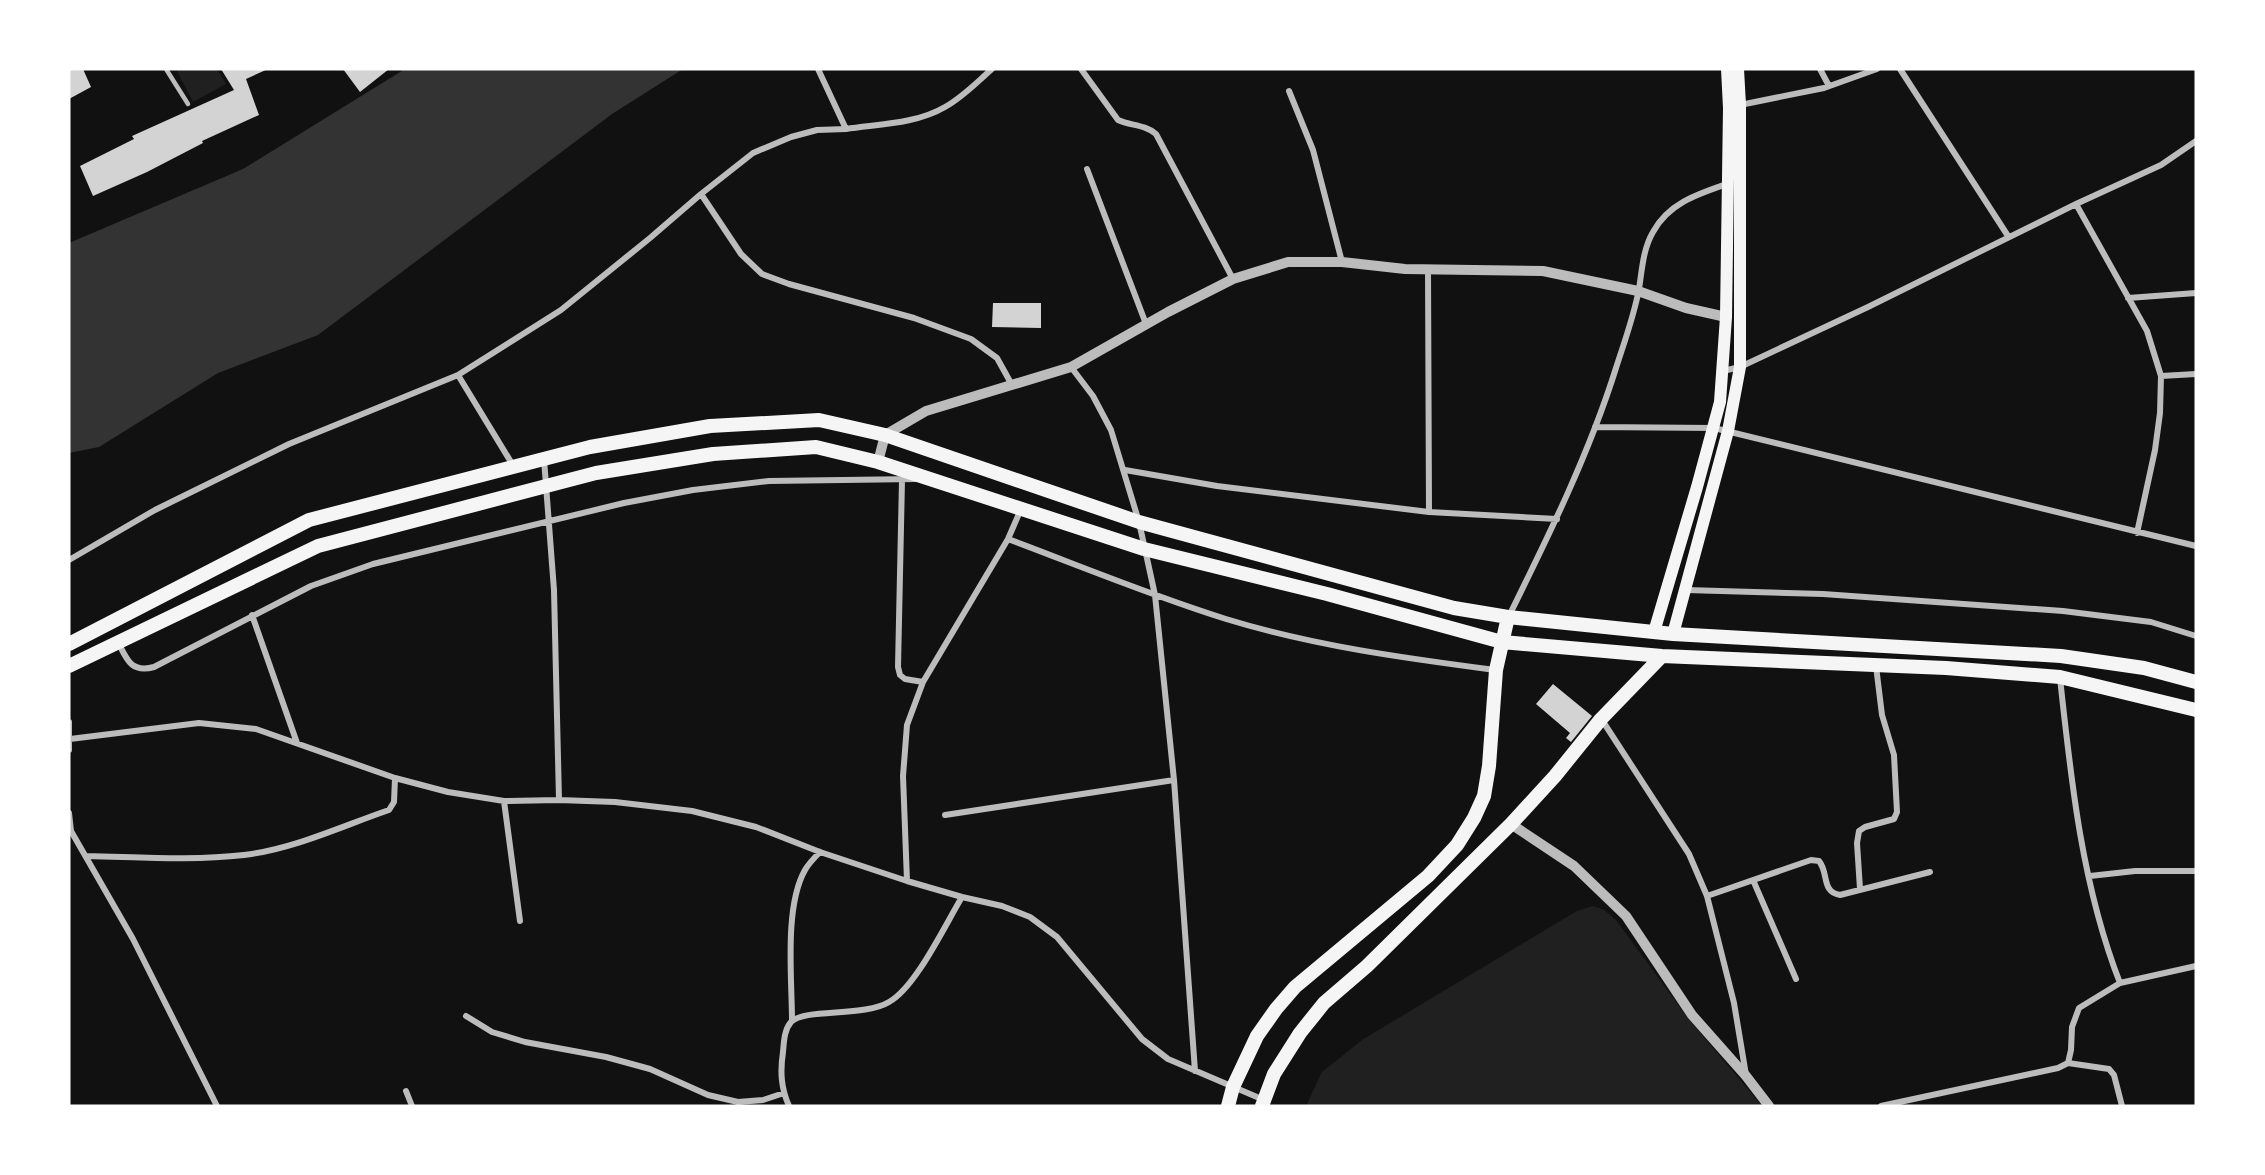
<svg xmlns="http://www.w3.org/2000/svg" width="2265" height="1175" viewBox="0 0 2265 1175" font-family="'IBM Plex Sans',sans-serif">
	<style>
		.green { fill: #202020 }
		.water { fill: #333 }
		.building { fill: #d3d3d3 }
		.lines { fill: none; stroke-linecap: round; stroke-linejoin: round }
		.service { stroke: #bcbcbc; stroke-width: 4.5 }
		.minor { stroke: #bcbcbc; stroke-width: 6 }
		.tertiary { stroke: #bcbcbc; stroke-width: 10 }
		.secondary { stroke: #f5f5f5; stroke-width: 12 }
		.primary { stroke: #f5f5f5; stroke-width: 14 }
	</style>
	<rect width="100%" height="100%" fill="#111"/>
	<path class="green" d="M 176,69 L 217,69 L 226,84 L 193,102 Z
		M 1593,906 L 1604,910 L 1616,920 L 1687,1017 L 1762,1106 L 1306,1106 L 1322,1072 L 1362,1040 L 1577,911 Z"/>
	<path class="water" d="M 405,69 L 683,69 L 612,114 L 318,335 L 218,373 L 99,447 L 69,453 L 69,243 L 243,169 Z"/>
	<path class="building" d="M 69,69 L 83,69 L 91,87 L 69,99 Z
		M 221,69 L 268,69 L 246,79 L 259,115 L 202,141 L 203,143 L 147,172 L 93,196 L 80,166 L 134,139 L 132,136 L 234,90 Z
		M 343,69 L 389,69 L 360,92 Z
		M 993,303 L 1041,303 L 1041,328 L 992,327 Z
		M 1553,684 L 1592,716 L 1571,742 L 1566,738 L 1570,733 L 1536,704 Z"/>
	<g class="lines">
		<path class="service" d="M 166,69 L 188,104"/>
		<path class="minor" d="M 1081,69 L 1118,120 C 1131,126 1144,124 1156,134 L 1233,279
			M 1820,69 L 1829,86
			M 1900,69 L 2008,236
			M 1289,91 L 1313,150 L 1342,262
			M 1740,105 L 1824,88 L 1877,69
			M 846,129 C 879,124 916,124 945,107 C 963,97 977,82 992,69
			M 1087,169 L 1146,324
			M 701,194 L 741,254 L 762,274 L 789,284 L 914,318 L 971,339 L 997,358 L 1012,385
			M 2076,204 L 2147,331 L 2161,376 L 2160,413 L 2155,450 L 2137,533
			M 1428,269 L 1429,512
			M 2128,298 L 2196,293
			M 1071,367 L 1093,396 L 1111,430 L 1139,522 L 1155,595 L 1174,780 L 1195,1071
			M 1723,371 L 1740,367 L 1868,307 L 2076,204 L 2161,165 L 2196,141
			M 458,375 L 514,467
			M 2161,376 L 2196,374
			M 1595,427 L 1714,428 L 2196,546
			M 544,459 L 554,590 L 559,800
			M 1125,470 L 1217,486 L 1429,512 L 1557,519
			M 902,480 L 898,667 L 900,675 L 905,679 L 923,682
			M 1008,539 C 1080,566 1152,596 1226,619 C 1314,646 1404,658 1495,670
			M 69,560 L 155,510 L 289,444 L 458,375 L 561,310 L 650,238 L 701,194 L 753,153 L 791,137 L 817,130 L 846,129 L 818,69
			M 1686,590 L 1823,594 L 2063,611 L 2151,622 L 2196,636
			M 252,615 L 297,743
			M 1509,616 C 1549,535 1589,454 1616,368 C 1624,343 1634,316 1639,289 C 1642,270 1643,249 1653,232 C 1669,203 1698,194 1727,184
			M 118,642 C 127,660 131,673 154,667 L 311,586 L 373,564 L 624,503 L 693,490 L 769,481 L 916,479
			M 2060,678 C 2071,780 2082,886 2120,983
			M 1602,720 L 1689,854 L 1707,896 L 1734,1003 L 1746,1075
			M 69,722 L 69,750
			M 70,739 L 199,723 L 256,729 L 395,778 L 448,792 L 504,801 L 559,800 L 615,802 L 692,811 L 756,827 L 820,852 L 907,881 L 962,897 L 1002,906 L 1030,917 L 1057,937 L 1142,1039 L 1168,1059 L 1264,1100
			M 504,801 L 520,921
			M 69,813 L 71,831 L 133,939 L 217,1106
			M 945,815 L 1174,780
			M 87,856 C 139,857 192,861 244,855 C 294,849 342,826 389,810 L 394,802 L 395,778
			M 2090,876 L 2135,871 L 2196,871
			M 1753,880 L 1796,979
			M 907,881 L 903,776 L 907,725 L 923,682 L 1008,539 L 1021,509
			M 1860,889 L 1857,843 L 1859,831 L 1865,827 L 1894,819 L 1897,812 L 1894,755 L 1882,715 L 1876,666
			M 1707,896 L 1811,860 L 1819,861 C 1829,873 1821,892 1840,895 L 1930,872
			M 466,1016 L 492,1032 L 525,1042 L 606,1057 L 650,1069 L 708,1095 L 738,1102 L 763,1100 L 784,1093
			M 792,1021 C 792,979 784,907 805,870 C 809,863 815,857 820,852
			M 2068,1063 L 2109,1069 L 2114,1075 L 2122,1106
			M 406,1091 L 412,1106
			M 789,1106 C 781,1088 780,1072 783,1052 C 784,1042 784,1030 791,1022 C 804,1008 865,1017 889,1002 C 916,987 945,925 962,897
			M 1881,1106 L 2058,1068 L 2068,1063 L 2071,1050 L 2072,1027 L 2079,1008 L 2120,983 L 2196,966"/>
		<path class="tertiary" d="M 878,462 L 885,435 L 926,411 L 1071,367 L 1168,312 L 1233,279 L 1288,262 L 1342,262 L 1405,269 L 1543,271 L 1638,291 L 1686,308 L 1726,317
			M 1511,824 L 1574,866 L 1626,916 L 1692,1015 L 1746,1076 L 1769,1106"/>
		<path class="secondary" d="M 1654,632 L 1697,487 L 1720,402 L 1726,317 L 1729,108 L 1727,69
			M 1673,634 L 1728,431 L 1740,367 L 1740,105 L 1738,69"/>
		<path class="primary" d="M 69,644 L 309,520 L 590,447 L 710,426 L 819,420 L 885,435 L 1139,522 L 1454,608 L 1508,617 L 1673,634 L 2061,656 L 2144,668 L 2196,682
			M 69,666 L 318,546 L 596,473 L 713,454 L 816,447 L 878,462 L 1144,549 L 1327,594 L 1502,642 L 1662,656 L 1946,668 L 2060,677 L 2196,710
			M 1228,1106 L 1233,1087 L 1257,1036 L 1276,1009 L 1295,987 L 1428,876 L 1457,845 L 1474,818 L 1484,796 L 1489,766 L 1496,670 L 1508,617
			M 1262,1106 L 1274,1074 L 1300,1033 L 1324,1003 L 1367,966 L 1511,824 L 1555,776 L 1601,719 L 1662,656"/>
	</g>
	<rect width="2265" height="1175" fill="none" stroke="#ffffff" stroke-width="141"/>
</svg>
